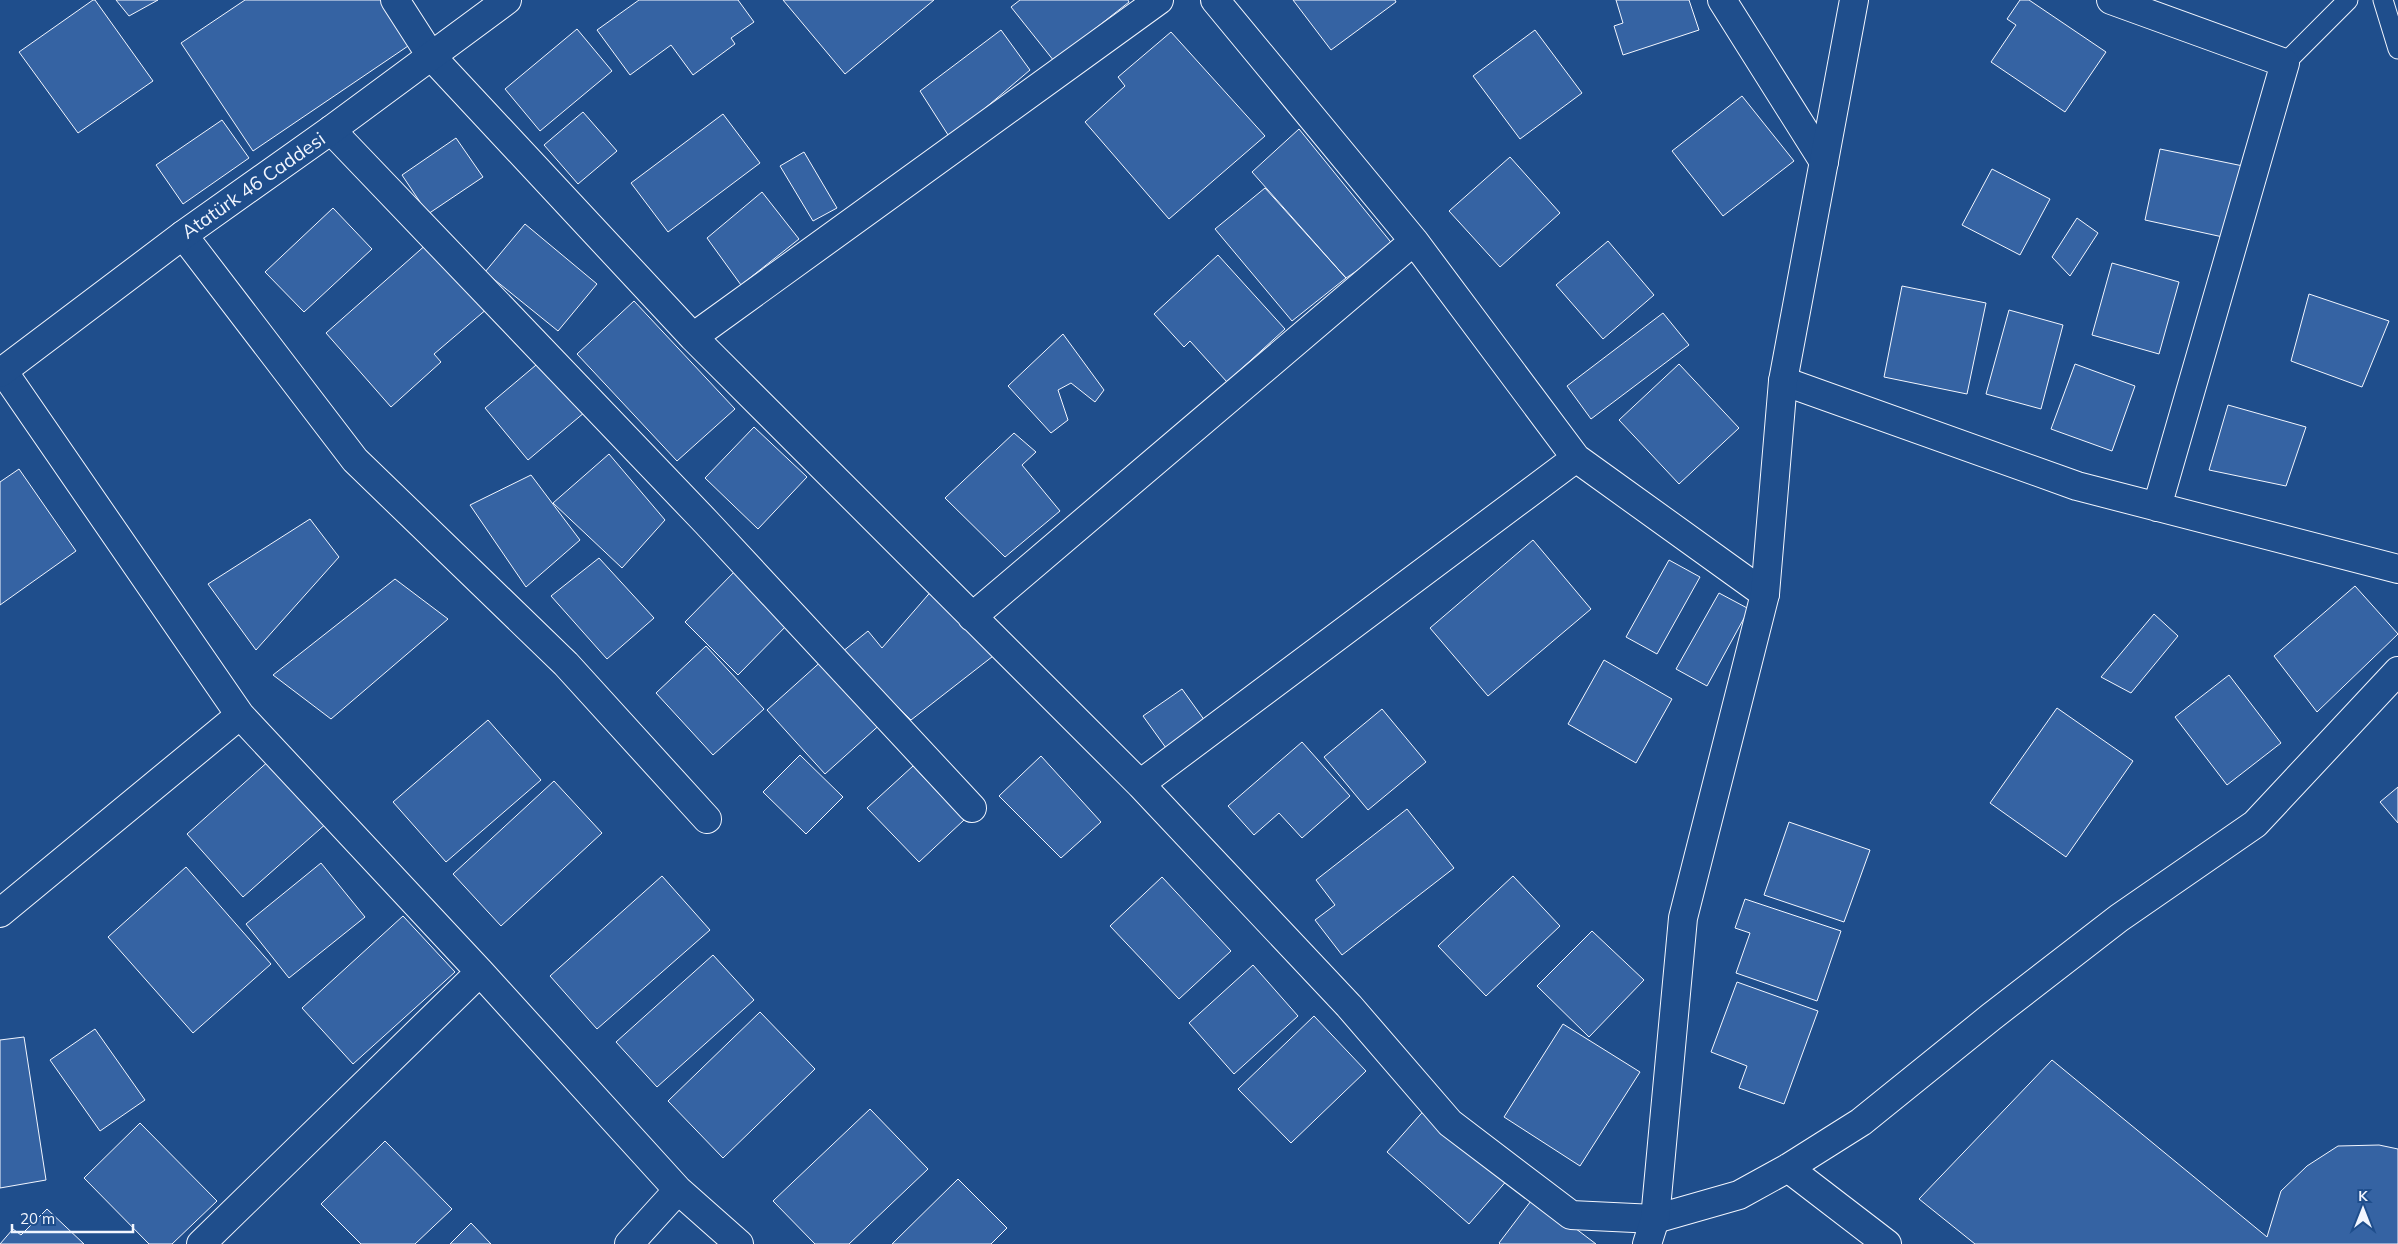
<svg xmlns="http://www.w3.org/2000/svg" width="2398" height="1244" viewBox="0 0 2398 1244" font-family="Mulish,sans-serif">
	<style>
		.building { fill: #3563a3; stroke: #f2f6ff }
		.lines { fill: none; stroke-linecap: round; stroke-linejoin: round }
		.service-casing { stroke: #f2f6ff; stroke-width: 21 }
		.minor-casing { stroke: #f2f6ff; stroke-width: 30 }
		.tertiary-casing { stroke: #f2f6ff; stroke-width: 30 }
		.service { stroke: #1f4e8c; stroke-width: 19 }
		.minor { stroke: #1f4e8c; stroke-width: 28 }
		.tertiary { stroke: #1f4e8c; stroke-width: 28 }
		.labels { text-anchor: middle; dominant-baseline: central; stroke-width: 4; stroke-linejoin: round; paint-order: stroke }
		.street-label { font-size: 19px; fill: #f2f6ff; stroke: #1f4e8c }
	</style>
	<rect width="100%" height="100%" fill="#1f4e8c"/>
	<path class="building" d="M 93,0 L 95,0 L 153,81 L 78,133 L 19,52 Z
		M 116,0 L 158,0 L 129,16 Z
		M 245,0 L 381,0 L 411,44 L 253,151 L 181,43 Z
		M 639,0 L 738,0 L 754,22 L 731,38 L 735,44 L 693,75 L 671,45 L 630,75 L 597,30 Z
		M 783,0 L 934,0 L 845,74 Z
		M 1020,0 L 1128,0 L 1129,2 L 1054,61 L 1011,7 Z
		M 1293,0 L 1395,0 L 1396,2 L 1331,50 Z
		M 1616,0 L 1689,0 L 1699,30 L 1623,55 L 1614,26 L 1623,23 Z
		M 2020,0 L 2029,0 L 2106,52 L 2065,112 L 1991,62 L 2016,25 L 2007,19 Z
		M 577,29 L 612,71 L 540,131 L 505,89 Z
		M 1001,30 L 1030,70 L 950,138 L 920,91 Z
		M 1535,30 L 1582,93 L 1520,139 L 1473,76 Z
		M 1171,32 L 1265,136 L 1169,219 L 1085,122 L 1125,86 L 1118,77 Z
		M 1742,96 L 1794,161 L 1723,216 L 1672,151 Z
		M 583,112 L 617,151 L 578,184 L 544,145 Z
		M 723,114 L 760,163 L 668,232 L 631,183 Z
		M 222,120 L 249,158 L 183,204 L 156,165 Z
		M 1299,129 L 1394,246 L 1346,278 L 1252,172 Z
		M 456,138 L 483,177 L 428,214 L 402,175 Z
		M 2160,149 L 2248,167 L 2232,239 L 2145,220 Z
		M 804,152 L 837,208 L 813,221 L 780,166 Z
		M 1510,157 L 1560,213 L 1500,267 L 1449,211 Z
		M 1992,169 L 2050,199 L 2020,255 L 1962,225 Z
		M 1265,188 L 1346,278 L 1292,321 L 1215,229 Z
		M 762,192 L 799,239 L 741,285 L 707,238 Z
		M 333,208 L 372,249 L 304,312 L 265,272 Z
		M 2077,218 L 2098,233 L 2070,276 L 2052,257 Z
		M 525,224 L 597,284 L 558,331 L 485,272 Z
		M 1608,241 L 1654,295 L 1603,339 L 1556,285 Z
		M 428,243 L 488,308 L 434,354 L 441,362 L 391,407 L 326,333 Z
		M 1218,255 L 1285,329 L 1227,382 L 1190,341 L 1184,347 L 1154,314 Z
		M 2112,263 L 2179,282 L 2159,354 L 2092,335 Z
		M 1902,286 L 1986,303 L 1967,394 L 1884,377 Z
		M 2309,294 L 2389,321 L 2362,387 L 2291,361 Z
		M 634,301 L 735,409 L 677,461 L 577,354 Z
		M 2009,310 L 2063,325 L 2041,409 L 1986,394 Z
		M 1663,313 L 1689,345 L 1591,419 L 1567,386 Z
		M 1063,334 L 1104,390 L 1095,402 L 1071,383 L 1058,390 L 1068,420 L 1051,433 L 1008,386 Z
		M 542,360 L 585,412 L 528,460 L 485,408 Z
		M 1679,364 L 1739,428 L 1679,484 L 1619,420 Z
		M 2075,364 L 2135,386 L 2112,451 L 2051,429 Z
		M 2228,405 L 2306,427 L 2286,486 L 2209,470 Z
		M 754,427 L 807,477 L 758,529 L 705,478 Z
		M 1014,433 L 1036,452 L 1022,465 L 1060,511 L 1005,557 L 945,498 Z
		M 609,454 L 665,520 L 622,568 L 553,503 Z
		M 19,469 L 76,551 L 0,605 L 0,482 Z
		M 531,475 L 580,540 L 526,587 L 470,505 Z
		M 310,519 L 339,557 L 256,650 L 208,584 Z
		M 1533,540 L 1591,609 L 1488,696 L 1430,628 Z
		M 599,558 L 654,618 L 607,659 L 551,596 Z
		M 1669,560 L 1700,577 L 1657,654 L 1626,637 Z
		M 738,568 L 792,620 L 738,675 L 685,622 Z
		M 395,579 L 448,619 L 331,719 L 273,675 Z
		M 2355,586 L 2398,634 L 2317,712 L 2274,656 Z
		M 934,588 L 997,653 L 911,720 L 842,652 L 868,631 L 882,648 Z
		M 1719,593 L 1749,609 L 1707,686 L 1676,669 Z
		M 2154,614 L 2178,636 L 2131,693 L 2101,677 Z
		M 706,646 L 764,709 L 713,755 L 656,693 Z
		M 825,658 L 884,721 L 825,774 L 767,710 Z
		M 1604,660 L 1672,699 L 1636,763 L 1568,724 Z
		M 2229,675 L 2281,743 L 2227,785 L 2175,717 Z
		M 1182,689 L 1205,721 L 1166,748 L 1143,716 Z
		M 2057,708 L 2133,761 L 2066,857 L 1990,803 Z
		M 1382,709 L 1426,762 L 1368,810 L 1324,757 Z
		M 488,720 L 541,780 L 446,862 L 393,802 Z
		M 1302,742 L 1350,796 L 1302,838 L 1279,813 L 1254,835 L 1228,806 Z
		M 800,755 L 843,797 L 806,834 L 763,792 Z
		M 1041,756 L 1101,822 L 1061,858 L 999,796 Z
		M 271,759 L 328,822 L 243,897 L 187,834 Z
		M 913,766 L 964,820 L 919,862 L 867,808 Z
		M 554,781 L 602,833 L 501,926 L 453,874 Z
		M 2398,787 L 2398,823 L 2380,802 Z
		M 1407,809 L 1454,868 L 1342,955 L 1315,920 L 1335,905 L 1316,880 Z
		M 1789,822 L 1870,850 L 1844,922 L 1764,895 Z
		M 321,863 L 365,917 L 289,978 L 246,924 Z
		M 186,867 L 271,964 L 193,1033 L 108,937 Z
		M 662,876 L 710,930 L 597,1029 L 550,976 Z
		M 1513,876 L 1560,926 L 1486,996 L 1438,946 Z
		M 1162,877 L 1231,951 L 1179,999 L 1110,926 Z
		M 1745,899 L 1841,931 L 1817,1001 L 1736,973 L 1750,933 L 1735,928 Z
		M 403,916 L 455,972 L 353,1064 L 302,1008 Z
		M 1592,931 L 1644,980 L 1589,1037 L 1537,986 Z
		M 713,955 L 754,1000 L 657,1087 L 616,1042 Z
		M 1253,965 L 1298,1016 L 1234,1074 L 1189,1023 Z
		M 1737,982 L 1818,1011 L 1784,1104 L 1739,1088 L 1747,1066 L 1711,1052 Z
		M 760,1012 L 815,1069 L 723,1158 L 668,1101 Z
		M 1314,1016 L 1366,1071 L 1291,1143 L 1238,1089 Z
		M 1563,1024 L 1640,1072 L 1580,1166 L 1504,1117 Z
		M 95,1029 L 145,1100 L 100,1131 L 50,1060 Z
		M 24,1037 L 46,1180 L 0,1188 L 0,1040 Z
		M 2052,1060 L 2267,1237 L 2281,1191 L 2307,1166 L 2338,1146 L 2379,1145 L 2398,1149 L 2398,1244 L 1975,1244 L 1919,1199 Z
		M 1428,1106 L 1509,1178 L 1469,1224 L 1387,1152 Z
		M 870,1109 L 928,1169 L 849,1244 L 815,1244 L 773,1201 Z
		M 140,1123 L 217,1201 L 172,1244 L 149,1244 L 84,1178 Z
		M 385,1141 L 452,1209 L 415,1244 L 361,1244 L 321,1204 Z
		M 958,1179 L 1007,1228 L 991,1244 L 892,1244 Z
		M 1534,1197 L 1596,1244 L 1500,1244 L 1499,1243 Z
		M 47,1209 L 84,1244 L 0,1244 L 13,1229 L 21,1235 Z
		M 471,1223 L 491,1244 L 450,1244 Z"/>
	<g class="lines">
		<g class="service-casing">
			<path id="service" d="M 2383,0 L 2398,49
				M 2285,63 L 2348,0"/>
		</g>
		<g class="minor-casing">
			<path id="minor" d="M 395,0 L 431,56 L 693,337 L 1140,784 L 1349,1006 L 1450,1123 L 1571,1215 L 1655,1219 L 1739,1195 L 1788,1168 L 1861,1122 L 1991,1017 L 2119,918 L 2255,824 L 2398,671
				M 1215,0 L 1414,241 L 1576,458 L 1765,594
				M 1722,0 L 1824,162
				M 2111,0 L 2285,63 L 2157,507
				M 331,130 L 706,522 L 972,808
				M 183,235 L 355,460 L 566,664 L 707,819
				M 693,337 L 1159,0
				M 3,371 L 240,715 L 480,972 L 678,1190 L 739,1244
				M 1783,381 L 2077,486 L 2398,569
				M 972,617 L 1414,241
				M 1140,784 L 1576,458
				M 0,913 L 240,715
				M 1788,1168 L 1887,1244
				M 201,1244 L 480,972
				M 629,1244 L 678,1190"/>
		</g>
		<g class="tertiary-casing">
			<path id="tertiary" d="M 0,373 L 183,235 L 331,130 L 507,0
				M 1647,1244 L 1655,1219 L 1683,918 L 1765,594 L 1783,381 L 1854,0"/>
		</g>
		<use href="#service" class="service"/>
		<use href="#minor" class="minor"/>
		<use href="#tertiary" class="tertiary"/>
	</g>
	<g class="labels">
		<g class="street-label">
			<text transform="translate(253 185) rotate(-35)">Atatürk 46 Caddesi</text>
		</g>
	</g>
	<g transform="translate(2363 1209)" stroke="#1f4e8c" stroke-width="4" paint-order="stroke">
	<path d="M0-4L9 19L0 12L-9 19Z" fill="#f2f6ff"/>
	<text y="-8" font-size="14" font-weight="bold" text-anchor="middle" fill="#f2f6ff">K</text>
	</g>
	<path d="M12 1224v8h121v-8" fill="none" stroke="#f2f6ff" stroke-width="2.5"/>
	<text x="20" y="1224" font-size="15" fill="#f2f6ff" stroke="#1f4e8c" stroke-width="4" paint-order="stroke">20 m</text>
</svg>
